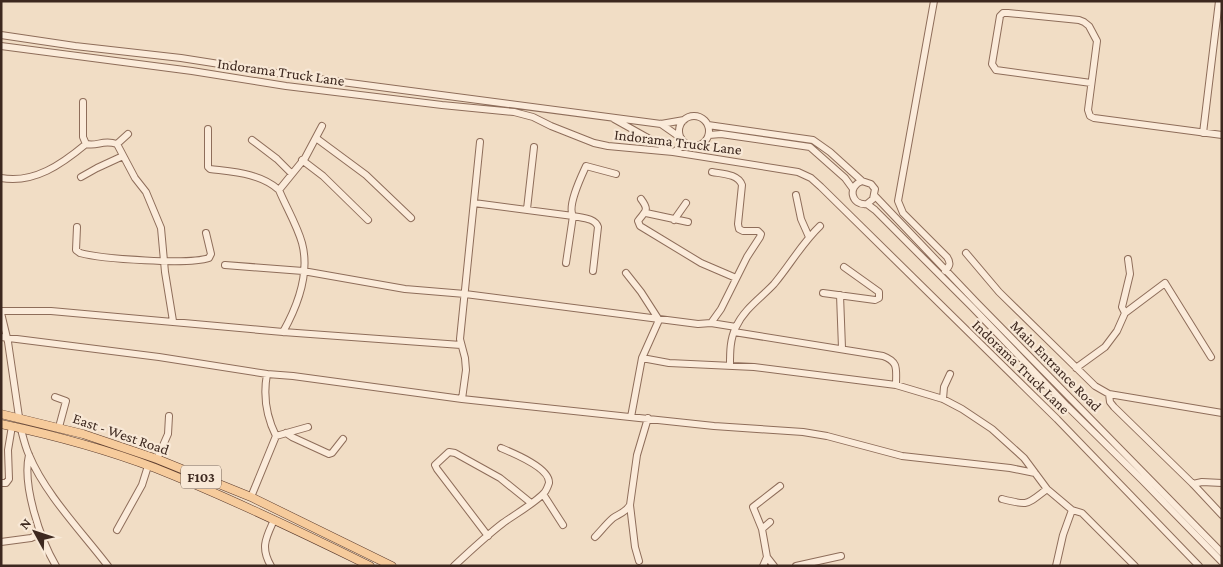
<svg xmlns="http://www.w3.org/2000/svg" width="1223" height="567" viewBox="0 0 1223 567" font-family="'Crimson Pro',serif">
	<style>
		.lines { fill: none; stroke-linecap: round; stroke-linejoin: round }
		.minor-casing { stroke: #8e6d5a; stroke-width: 8 }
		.major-casing { stroke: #5c3c2e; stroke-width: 9 }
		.minor { stroke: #fbebda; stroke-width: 6 }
		.major { stroke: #f6cb9c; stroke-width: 8 }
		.labels { text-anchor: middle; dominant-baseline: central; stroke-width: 4.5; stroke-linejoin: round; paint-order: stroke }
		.shield { fill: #f8e8d6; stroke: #756256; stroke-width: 1 }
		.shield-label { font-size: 14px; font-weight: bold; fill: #3d281f }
		.street-label { font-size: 15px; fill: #3d281f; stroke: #f8e8d6 }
	</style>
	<rect width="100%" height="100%" fill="#f1ddc5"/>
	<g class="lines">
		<g class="minor-casing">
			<path id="minor" d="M 934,1 L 898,201 L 903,213 L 947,257 C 951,263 950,266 945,271
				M 1,35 L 75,46 L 181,58 L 289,75 L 661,124 L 684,120
				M 1,46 L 192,71 L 286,86 L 442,105 L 514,112 L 533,117 L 551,126 L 594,143 L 608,146 L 673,152 L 798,172 L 811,178 L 821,187 L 1057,419 L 1199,566
				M 1091,83 L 996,70 L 992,64 L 1000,16 L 1003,13 L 1008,13 L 1079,20 L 1084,22 L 1089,26 L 1097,41 L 1088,110 L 1090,116 L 1094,118 L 1222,135
				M 83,102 L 83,137 L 86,144
				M679 131a15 15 0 1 1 30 0a15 15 0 1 1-30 0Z
				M 614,119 L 673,152 L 687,144
				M 661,124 L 681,138
				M 708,125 L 813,140 L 830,152 L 862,181
				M 208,129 L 208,167 L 210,169 C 233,172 260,173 279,190 C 286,207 297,225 302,243 C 310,273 297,307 283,332
				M 1203,133 L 1219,1
				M 709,135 L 721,134 L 810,147 L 845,178 L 853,189
				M 316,138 L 366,175 L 411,218
				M 252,140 L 277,159 L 291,173
				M 117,144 L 128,134
				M 302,160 L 323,176 L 368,220
				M 81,177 L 97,168 L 123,156
				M 1,178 C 34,184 62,164 86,144 C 98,147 102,139 117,144 L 135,178 L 146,192 L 161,228 L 165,272 L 173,321
				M 279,190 L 305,158 L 322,126
				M 796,195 L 801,219 L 809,237
				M 875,196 L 977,303 L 1222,553
				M 641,199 C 650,211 645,211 638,221 L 640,226 L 701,263 L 736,278
				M 474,203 L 573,216 C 582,218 595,218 598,227 L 593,271
				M 867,204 L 873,199 L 875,189 L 871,184 L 862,181 C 847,186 851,206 867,204 L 875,210 L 972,307 L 1067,406 L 1142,480 L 1222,562
				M 527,209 L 534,147
				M 646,213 L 688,222
				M 674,220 L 686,203
				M 77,227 L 76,250 L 80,253 C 102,259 189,265 209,258 L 211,254 L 206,233
				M 966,253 L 999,292 L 1095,386 L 1109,394 L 1222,413
				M 566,263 L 573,216 C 567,206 581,177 586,166 L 616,174
				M 225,265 L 303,271 L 405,289 L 465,294 L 698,324 L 711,323 L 736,327
				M 626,273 L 641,292 L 659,320
				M 823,293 L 875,300 L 879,298 L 879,292 L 844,267
				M 840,295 L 842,348
				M 1,311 L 51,311 L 283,332 L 461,345
				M 1,313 L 8,342 L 19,417
				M 1125,313 L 1122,307 L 1130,274 L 1128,259
				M 711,323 L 721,309 L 747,257 L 760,237 L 761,234 L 758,231 L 743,231 L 739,229 L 738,224 L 742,185 C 738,174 723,174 712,172
				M 734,332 L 883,356 C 899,362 896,369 896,385
				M 1,337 L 159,357 L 267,374 L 293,376 L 462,399 L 714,426 L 803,432 L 827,436 L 902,456 L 1010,468 L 1035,473
				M 642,358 L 669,363 L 754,367 L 896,385 L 943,399 L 962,409 L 992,429 L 1024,458 L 1047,489 L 1072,510 L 1082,513 L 1135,566
				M 730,365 C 730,352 730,339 736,327 C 744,309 761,298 774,284 C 790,265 802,243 820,226
				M 1076,368 L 1105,347 L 1117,331 L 1125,313 L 1165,283 L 1211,357
				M 1109,394 L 1110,402 L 1114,407 L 1193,484 L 1222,515
				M 55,397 L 66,401 L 59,427
				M 462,399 L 466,370 L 465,358 L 460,339 L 480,142
				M 943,399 L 944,387 L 950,374
				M 631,417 L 642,358 L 659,320
				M 21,429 C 23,437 25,446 29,455 C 45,494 82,532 108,566
				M 286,433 L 292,437 L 329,454 L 332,453 L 343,439
				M 276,436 L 308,427
				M 29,455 C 22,485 40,539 56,566
				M 157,459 L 168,434 L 169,416
				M 1,483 L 6,483 L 9,479 L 8,450 L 12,426
				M 1193,484 L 1202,482 L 1222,483
				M 543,494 L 563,525
				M 251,497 L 276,436 C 266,416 263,396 267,374
				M 1002,499 C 1029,506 1026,505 1047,489
				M 630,505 L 635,547 L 639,561
				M 762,529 L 753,507 L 780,486
				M 117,530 L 142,485 L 148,466
				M 488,536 L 437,469 L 435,465 L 449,452 L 455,453 L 500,478 L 531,503
				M 595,537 C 601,531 606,524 613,518 C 619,514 626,512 630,505 L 637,455 L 648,418
				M 1,542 L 31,538 L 40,534
				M 767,557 L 774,566
				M 271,566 C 260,547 266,538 274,520
				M 454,566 C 470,551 486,536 503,523 C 514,515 535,503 544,493 C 546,491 548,486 549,483 C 550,468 513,453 501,448
				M 763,566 L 767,557 L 762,529 L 770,522
				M 796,566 L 841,556
				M 1056,566 L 1063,535 L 1072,510"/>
		</g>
		<g class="major-casing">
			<path id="major" d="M 1,414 L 83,434 L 157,459 L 251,497 L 392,566
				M 1,424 C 53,435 105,449 155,468 C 228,497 299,531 370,566"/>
		</g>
		<use href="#minor" class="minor"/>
		<use href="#major" class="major"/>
	</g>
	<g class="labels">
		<rect class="shield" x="181" y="465.5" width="40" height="23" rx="4"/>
		<g class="shield-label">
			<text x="201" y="477">F103</text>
		</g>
		<g class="street-label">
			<text transform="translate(281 72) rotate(8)">Indorama Truck Lane</text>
			<text transform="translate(678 142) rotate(7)">Indorama Truck Lane</text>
			<text transform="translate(1056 366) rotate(45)">Main Entrance Road</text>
			<text transform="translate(1021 367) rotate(44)">Indorama Truck Lane</text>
			<text transform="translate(121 434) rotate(19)">East - West Road</text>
		</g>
	</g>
	<rect width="1223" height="567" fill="none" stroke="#3d281f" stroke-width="5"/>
	<g transform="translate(35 532) rotate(310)" stroke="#f8e8d6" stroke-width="4" paint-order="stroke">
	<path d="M0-4L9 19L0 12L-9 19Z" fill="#3d281f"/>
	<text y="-8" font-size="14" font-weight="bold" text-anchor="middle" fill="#3d281f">N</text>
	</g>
</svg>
